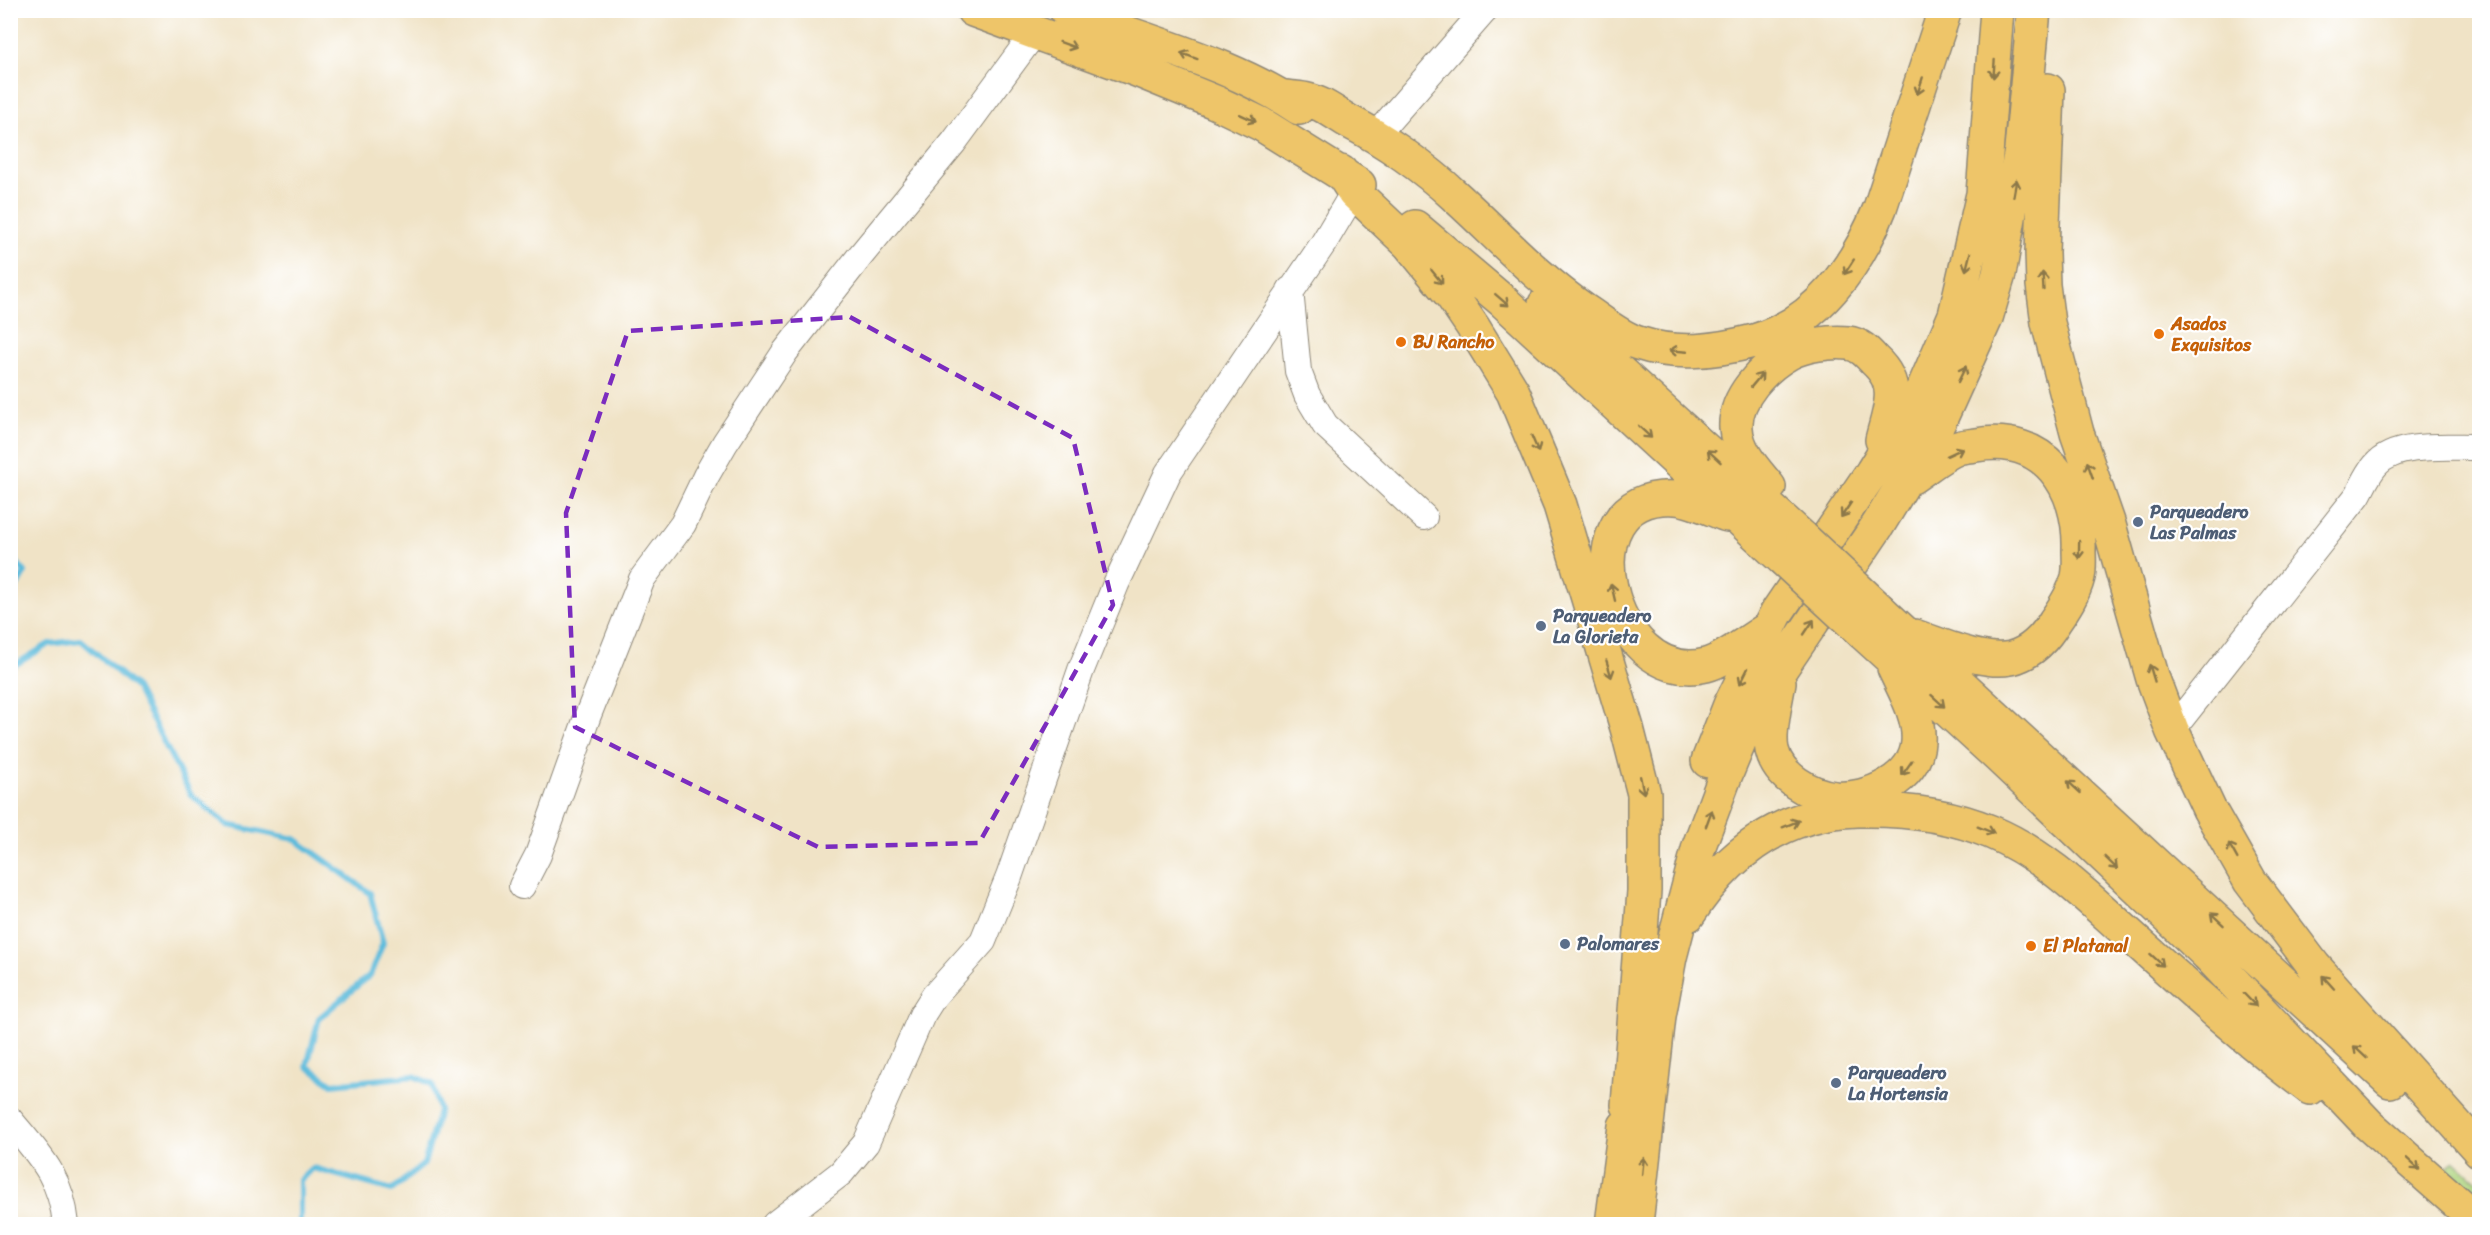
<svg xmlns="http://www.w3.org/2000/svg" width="2490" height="1235" viewBox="0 0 2490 1235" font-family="Sriracha,sans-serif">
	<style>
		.green { fill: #aed47e; stroke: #6c8054; stroke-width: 1.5 }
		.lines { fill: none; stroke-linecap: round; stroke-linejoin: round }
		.stream { stroke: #5dbbdb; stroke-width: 6 }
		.minor-casing { stroke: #8e8778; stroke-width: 28 }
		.major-casing { stroke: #8e8778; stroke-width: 36 }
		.minor { stroke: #fff; stroke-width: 26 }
		.major { stroke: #eec569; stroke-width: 33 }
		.major-bridge-casing { stroke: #8e8778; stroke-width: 36; stroke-linecap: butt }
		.major-bridge { stroke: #eec569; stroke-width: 33 }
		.oneway { stroke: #8c784a }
		.marked { fill: none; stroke: #7b2cbf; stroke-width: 4.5; stroke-dasharray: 12 8; stroke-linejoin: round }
		.food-dot { fill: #e8710a; stroke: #fff; stroke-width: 2 }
		.service-dot { fill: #5c6f8a; stroke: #fff; stroke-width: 2 }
		.labels { text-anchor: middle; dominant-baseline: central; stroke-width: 4.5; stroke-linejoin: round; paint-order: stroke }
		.food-label { font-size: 18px; font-weight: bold; fill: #c56008; stroke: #fff; text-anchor: start }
		.service-label { font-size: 18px; font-weight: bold; fill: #4e5e75; stroke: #fff; text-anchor: start }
	</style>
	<rect width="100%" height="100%" fill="#fff"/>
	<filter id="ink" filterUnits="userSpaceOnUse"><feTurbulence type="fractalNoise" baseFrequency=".0167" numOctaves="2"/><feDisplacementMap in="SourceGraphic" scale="12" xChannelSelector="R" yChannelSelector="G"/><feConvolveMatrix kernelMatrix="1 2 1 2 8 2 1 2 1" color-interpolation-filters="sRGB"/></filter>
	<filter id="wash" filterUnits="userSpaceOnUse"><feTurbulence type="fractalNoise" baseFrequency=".008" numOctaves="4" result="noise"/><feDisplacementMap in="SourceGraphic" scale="24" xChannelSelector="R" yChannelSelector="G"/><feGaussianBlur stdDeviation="1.35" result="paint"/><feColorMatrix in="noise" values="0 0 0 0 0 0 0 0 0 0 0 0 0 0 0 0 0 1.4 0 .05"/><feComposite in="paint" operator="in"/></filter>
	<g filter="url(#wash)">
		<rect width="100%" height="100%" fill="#f0e3c6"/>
		<path class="green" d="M 2454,1160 L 2479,1183 L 2479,1209 L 2439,1176 Z"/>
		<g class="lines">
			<path class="stream" d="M 10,555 L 25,572 L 10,598
				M 10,668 L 49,644 L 81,640 L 136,688 L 191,795 L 228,825 L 295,839 L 370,893 L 383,943 L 370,975 L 319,1018 L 307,1066 L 332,1084 L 414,1076 L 432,1084 L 439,1110 L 424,1164 L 392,1190 L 313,1168 L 300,1180 L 300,1224"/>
		</g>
	</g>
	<g filter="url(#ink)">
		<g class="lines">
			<g class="minor-casing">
				<path id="minor" d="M 1376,135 L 1485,10
					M 1290,290 L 1298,371 L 1307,395 L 1325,425 L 1424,517
					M 2172,730 L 2358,495 C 2363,486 2368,474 2375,466 C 2395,442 2446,447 2475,447
					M 522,886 L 538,855 L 588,715 L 642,579 L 683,524 L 706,476 L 725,443 L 785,352 L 861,255 L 954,142 L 1035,32
					M 10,1120 C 40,1156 61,1176 66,1224
					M 775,1224 L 841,1173 L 866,1143 L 922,1015 L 934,996 L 983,941 L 1009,877 L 1081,670 L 1116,584 L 1168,473 L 1323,244 L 1354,192"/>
			</g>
			<g class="major-casing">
				<path id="major" d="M 973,10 L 1137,70 L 1215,102 L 1261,124 L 1359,185
					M 1066,10 C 1143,42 1229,61 1299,108
					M 2048,90 L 2042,252 L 2043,285 L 2048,323 L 2077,433 L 2109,525 L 2153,679 L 2172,730 L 2209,809 L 2250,881 L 2314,966 L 2480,1151
					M 1281,96 C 1290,98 1299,98 1308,100 C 1322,103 1336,114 1348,121 C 1385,140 1425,168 1455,196 C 1498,235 1536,277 1584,310 C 1601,321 1619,337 1638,343 C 1677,356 1715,351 1754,341 C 1817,323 1857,266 1880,208 L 1945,10
					M 1341,172 L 1354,192 L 1409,244 L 1452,296 L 1473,327 L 1513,392 L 1560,505 L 1627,728 L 1644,794 L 1644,891 L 1628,1105
					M 1415,227 L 1504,302 L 1783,559
					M 1545,304 L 1803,538
					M 1912,477 C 1926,468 1942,454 1958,448 C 1963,446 1970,446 1976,445 C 2044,433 2081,486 2079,550 C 2079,558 2080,568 2078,577 C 2074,593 2064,608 2055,621 C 2045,638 2031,653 2011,658 C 1984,664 1941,645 1914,636
					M 1769,487 C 1756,471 1737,452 1736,428 C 1734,398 1764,367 1789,353 C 1804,345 1831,341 1848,343 C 1859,344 1867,352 1874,360 C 1886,371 1893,383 1891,400 C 1890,414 1885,427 1882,440
					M 1727,515 C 1711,509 1692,499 1675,498 C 1560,491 1609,689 1706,665 C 1725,660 1751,639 1769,628
					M 1881,611 L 2390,1081
					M 1864,634 L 1998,756 L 2208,955 L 2369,1125 L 2480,1223
					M 1779,682 C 1776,701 1768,732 1772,750 C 1778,777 1810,795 1835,798 C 1868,801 1916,779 1918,742 C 1920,716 1904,690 1894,668
					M 1708,761 L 1730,705 L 1777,612 L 1872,472 L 1924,387 L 1955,315 L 1983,194 L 1997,10
					M 1688,915 C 1727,854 1783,812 1858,810 C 1904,809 1949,814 1991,832 C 2046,855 2089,899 2133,938 C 2190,989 2248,1042 2310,1088
					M 1612,1224 L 1625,1126
					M 1636,1224 L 1659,1016 L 1670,957 L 1699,846 L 1726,774 L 1747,724 L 1780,670 L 1878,525 L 1934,433 L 1986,318 L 1999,274 L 2021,150 L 2034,10"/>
			</g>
			<use href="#minor" class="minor"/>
			<use href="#major" class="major"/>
			<g class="major-bridge-casing">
				<path id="major-bridge" d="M 1803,538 L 1881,611
					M 1783,559 L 1864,634"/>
			</g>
			<use href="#major-bridge" class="major-bridge"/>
		</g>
		<defs><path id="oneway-shaft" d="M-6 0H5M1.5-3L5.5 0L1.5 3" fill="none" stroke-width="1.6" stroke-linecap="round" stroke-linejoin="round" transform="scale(1.5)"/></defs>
		<g class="oneway">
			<use href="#oneway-shaft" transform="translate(1068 45) rotate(20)"/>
			<use href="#oneway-shaft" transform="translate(1189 56) rotate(-160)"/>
			<use href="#oneway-shaft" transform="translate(1994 69) rotate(94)"/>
			<use href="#oneway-shaft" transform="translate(1920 86) rotate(108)"/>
			<use href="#oneway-shaft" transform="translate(1248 118) rotate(25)"/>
			<use href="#oneway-shaft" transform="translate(2015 188) rotate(-80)"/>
			<use href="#oneway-shaft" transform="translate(1968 262) rotate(104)"/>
			<use href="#oneway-shaft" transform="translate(1849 267) rotate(123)"/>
			<use href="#oneway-shaft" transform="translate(1437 277) rotate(51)"/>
			<use href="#oneway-shaft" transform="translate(2043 281) rotate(-93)"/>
			<use href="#oneway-shaft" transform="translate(1502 300) rotate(41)"/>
			<use href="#oneway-shaft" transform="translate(1678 351) rotate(-175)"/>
			<use href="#oneway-shaft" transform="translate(1962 374) rotate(-64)"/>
			<use href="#oneway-shaft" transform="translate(1757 380) rotate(-50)"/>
			<use href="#oneway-shaft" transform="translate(1645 432) rotate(43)"/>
			<use href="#oneway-shaft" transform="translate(1535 444) rotate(67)"/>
			<use href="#oneway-shaft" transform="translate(1955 452) rotate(-25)"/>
			<use href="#oneway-shaft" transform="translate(1714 456) rotate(-137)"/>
			<use href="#oneway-shaft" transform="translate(2090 470) rotate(-109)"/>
			<use href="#oneway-shaft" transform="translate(1846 510) rotate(124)"/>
			<use href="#oneway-shaft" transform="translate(2079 550) rotate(91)"/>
			<use href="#oneway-shaft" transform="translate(1613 592) rotate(-103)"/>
			<use href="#oneway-shaft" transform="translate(1809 627) rotate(-56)"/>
			<use href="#oneway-shaft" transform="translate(1609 669) rotate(73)"/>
			<use href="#oneway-shaft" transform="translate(2152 673) rotate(-107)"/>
			<use href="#oneway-shaft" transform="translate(1744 676) rotate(117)"/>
			<use href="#oneway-shaft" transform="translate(1938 701) rotate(42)"/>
			<use href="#oneway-shaft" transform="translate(1907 768) rotate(125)"/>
			<use href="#oneway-shaft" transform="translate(1642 785) rotate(78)"/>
			<use href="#oneway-shaft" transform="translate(2074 787) rotate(-138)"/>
			<use href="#oneway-shaft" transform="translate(1709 818) rotate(-70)"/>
			<use href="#oneway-shaft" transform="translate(1791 824) rotate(-22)"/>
			<use href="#oneway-shaft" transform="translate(1986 830) rotate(22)"/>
			<use href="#oneway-shaft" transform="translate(2233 851) rotate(-119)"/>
			<use href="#oneway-shaft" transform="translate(2111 863) rotate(44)"/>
			<use href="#oneway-shaft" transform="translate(2217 919) rotate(-137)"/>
			<use href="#oneway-shaft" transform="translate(2157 960) rotate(42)"/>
			<use href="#oneway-shaft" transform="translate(2328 982) rotate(-132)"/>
			<use href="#oneway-shaft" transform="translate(2250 1000) rotate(46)"/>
			<use href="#oneway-shaft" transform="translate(2360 1052) rotate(-137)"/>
			<use href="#oneway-shaft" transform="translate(2413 1164) rotate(42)"/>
			<use href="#oneway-shaft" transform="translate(1643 1166) rotate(-84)"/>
		</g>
	</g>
	<path class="marked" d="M 850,317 L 1073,438 L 1113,605 L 979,843 L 818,847 L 575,727 L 566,513 L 628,331 Z"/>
	<g class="food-dot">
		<circle cx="2159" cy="334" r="6"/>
		<circle cx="1401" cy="342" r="6"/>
		<circle cx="2031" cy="946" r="6"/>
	</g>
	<g class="service-dot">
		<circle cx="2138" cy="522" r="6"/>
		<circle cx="1541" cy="626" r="6"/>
		<circle cx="1565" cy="944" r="6"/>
		<circle cx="1836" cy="1083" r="6"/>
	</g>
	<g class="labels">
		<g class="food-label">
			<text x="2171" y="324">Asados<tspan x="2171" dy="21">Exquisitos</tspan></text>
			<text x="1413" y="342">BJ Rancho</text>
			<text x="2043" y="946">El Platanal</text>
		</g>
		<g class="service-label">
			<text x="2150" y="512">Parqueadero<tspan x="2150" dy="21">Las Palmas</tspan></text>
			<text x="1553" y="616">Parqueadero<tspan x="1553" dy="21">La Glorieta</tspan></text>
			<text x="1577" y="944">Palomares</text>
			<text x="1848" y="1073">Parqueadero<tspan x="1848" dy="21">La Hortensia</tspan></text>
		</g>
	</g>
	<rect width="2490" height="1235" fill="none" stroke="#fff" stroke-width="36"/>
</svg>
